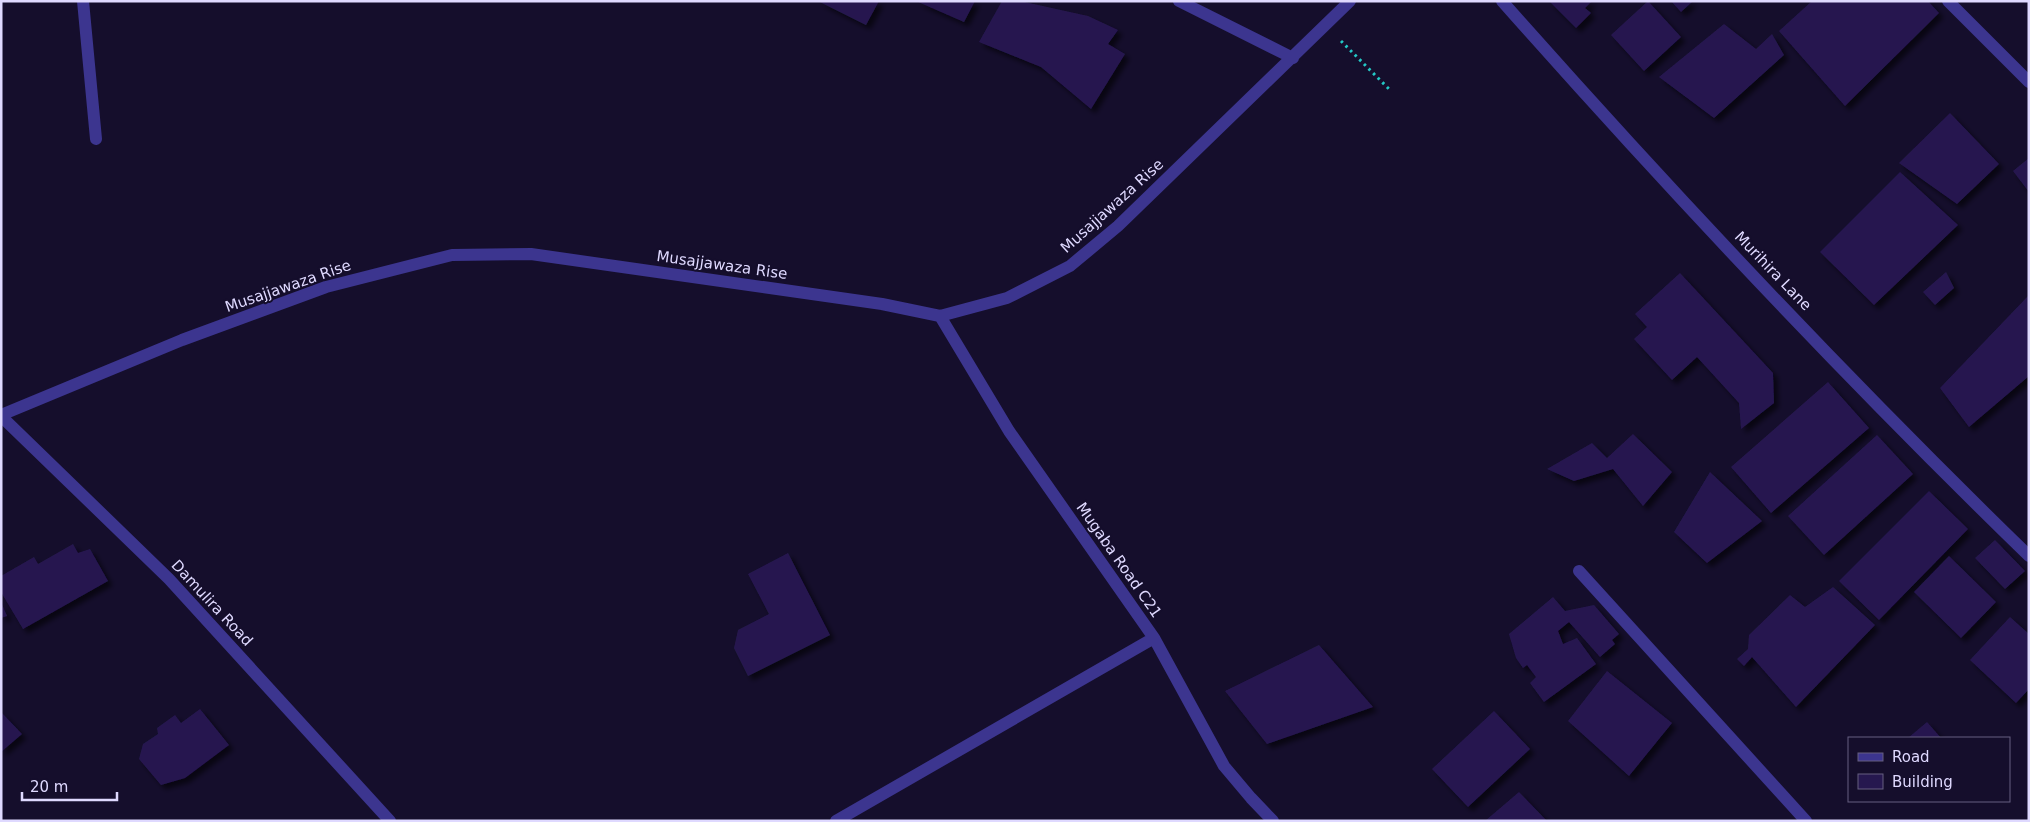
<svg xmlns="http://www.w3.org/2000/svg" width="2030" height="822" viewBox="0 0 2030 822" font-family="'DejaVu Sans',sans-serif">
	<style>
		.building { fill: #26184f; filter: url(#shadow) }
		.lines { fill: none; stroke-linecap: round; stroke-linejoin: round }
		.path { stroke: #23c8c6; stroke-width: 3; stroke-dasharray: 2.5 4; stroke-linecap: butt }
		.street { stroke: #3c358f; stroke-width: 12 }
		.labels { text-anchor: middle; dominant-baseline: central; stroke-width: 4; stroke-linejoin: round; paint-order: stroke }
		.street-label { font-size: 15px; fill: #dfd9ff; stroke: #150e2c }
	</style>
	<defs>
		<filter id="shadow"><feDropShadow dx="4.5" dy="4.5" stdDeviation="2.5" flood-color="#0009"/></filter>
	</defs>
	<rect width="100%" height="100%" fill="#150e2c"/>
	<path class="building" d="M 818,1 L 879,1 L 866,25 Z
		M 916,1 L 975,1 L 964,22 Z
		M 1002,1 L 1020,1 L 1088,16 L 1118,30 L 1108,44 L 1125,54 L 1091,109 L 1041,67 L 979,42 Z
		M 1549,1 L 1592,1 L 1585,8 L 1591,13 L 1576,28 Z
		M 1648,1 L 1681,37 L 1644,71 L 1611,35 Z
		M 1671,1 L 1693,1 L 1681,12 Z
		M 1812,1 L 1928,1 L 1939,13 L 1845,106 L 1779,31 Z
		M 1724,24 L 1756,49 L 1772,34 L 1784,55 L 1714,118 L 1659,77 Z
		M 1950,113 L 1999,164 L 1957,204 L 1899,163 Z
		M 2029,158 L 2029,192 L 2013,171 Z
		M 1900,172 L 1958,225 L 1874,305 L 1820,252 Z
		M 1946,272 L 1954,288 L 1935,305 L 1923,292 Z
		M 1680,273 L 1773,373 L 1774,403 L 1741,429 L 1739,403 L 1697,357 L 1672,380 L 1634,339 L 1647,327 L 1635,314 Z
		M 2029,295 L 2029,376 L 1969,427 L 1940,388 Z
		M 1828,382 L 1869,428 L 1771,513 L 1731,467 Z
		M 1633,434 L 1672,472 L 1643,506 L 1613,469 L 1574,481 L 1547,469 L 1592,443 L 1607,458 Z
		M 1877,435 L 1913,474 L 1824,555 L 1788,516 Z
		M 1710,472 L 1762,521 L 1707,563 L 1674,532 Z
		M 1929,491 L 1968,529 L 1879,620 L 1839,581 Z
		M 1995,540 L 2025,571 L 2005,589 L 1975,558 Z
		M 73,544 L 78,553 L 90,549 L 108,581 L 23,629 L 1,592 L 1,576 L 34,557 L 38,564 Z
		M 788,553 L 830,635 L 748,676 L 734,648 L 738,630 L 769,614 L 748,574 Z
		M 1949,556 L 1996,602 L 1961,638 L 1914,592 Z
		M 1833,587 L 1875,625 L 1796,707 L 1752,657 L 1744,666 L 1737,659 L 1748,649 L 1749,635 L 1790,595 L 1805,607 Z
		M 1553,597 L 1565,611 L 1594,605 L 1619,634 L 1612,640 L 1615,644 L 1600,657 L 1569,622 L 1558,631 L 1563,644 L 1577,638 L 1596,664 L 1544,702 L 1530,683 L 1536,677 L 1527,665 L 1523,668 L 1516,658 L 1509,634 Z
		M 1,602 L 7,616 L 1,618 Z
		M 2010,617 L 2029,634 L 2029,689 L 2016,703 L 1970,660 Z
		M 1319,645 L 1373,707 L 1267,744 L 1225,691 Z
		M 1607,671 L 1672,723 L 1629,776 L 1568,721 Z
		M 200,709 L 229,745 L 185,778 L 161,785 L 139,759 L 143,744 L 158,734 L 157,728 L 175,715 L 181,723 Z
		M 1494,711 L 1530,749 L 1468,807 L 1432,769 Z
		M 1,712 L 22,734 L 1,752 Z
		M 1927,722 L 1941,738 L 1908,738 Z
		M 1519,792 L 1547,821 L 1485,821 Z"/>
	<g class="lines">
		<path class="path" d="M 1341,41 L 1389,89"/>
		<path class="street" d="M 83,1 L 96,139
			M 1179,1 L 1293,58
			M 1502,1 C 1671,192 1846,378 2029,556
			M 1948,1 L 2029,82
			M 940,316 L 1009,431 L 1154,638 L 1224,766 L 1251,798 L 1273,821
			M 1,415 L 182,340 L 326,287 L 452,255 L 531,254 L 882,304 L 940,316 L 1007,298 L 1070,266 L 1118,226 L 1350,1
			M 1,416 L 169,579 L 390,821
			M 1579,571 L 1806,821
			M 836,821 L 1154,638"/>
	</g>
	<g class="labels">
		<g class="street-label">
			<text transform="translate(1112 206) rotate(-42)">Musajjawaza Rise</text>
			<text transform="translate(722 265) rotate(8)">Musajjawaza Rise</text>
			<text transform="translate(1773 271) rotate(46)">Murihira Lane</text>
			<text transform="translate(288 286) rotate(-19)">Musajjawaza Rise</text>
			<text transform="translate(1119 560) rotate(55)">Mugaba Road C21</text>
			<text transform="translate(212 603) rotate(47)">Damulira Road</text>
		</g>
	</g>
	<rect width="2030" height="822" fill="none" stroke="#dfd9ff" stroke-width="5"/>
	<rect x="1848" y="737" width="162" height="65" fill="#150e2c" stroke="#665f80"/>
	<rect x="1858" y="753" width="25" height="8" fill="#3c358f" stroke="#665f80"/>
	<text x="1892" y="762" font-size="15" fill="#dfd9ff">Road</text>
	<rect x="1858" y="774" width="25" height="15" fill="#26184f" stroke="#665f80"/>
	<text x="1892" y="787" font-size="15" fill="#dfd9ff">Building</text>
	<path d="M22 792v8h95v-8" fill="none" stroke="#dfd9ff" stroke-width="2.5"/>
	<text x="30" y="792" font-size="15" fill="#dfd9ff" stroke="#150e2c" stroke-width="4" paint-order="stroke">20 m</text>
</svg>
